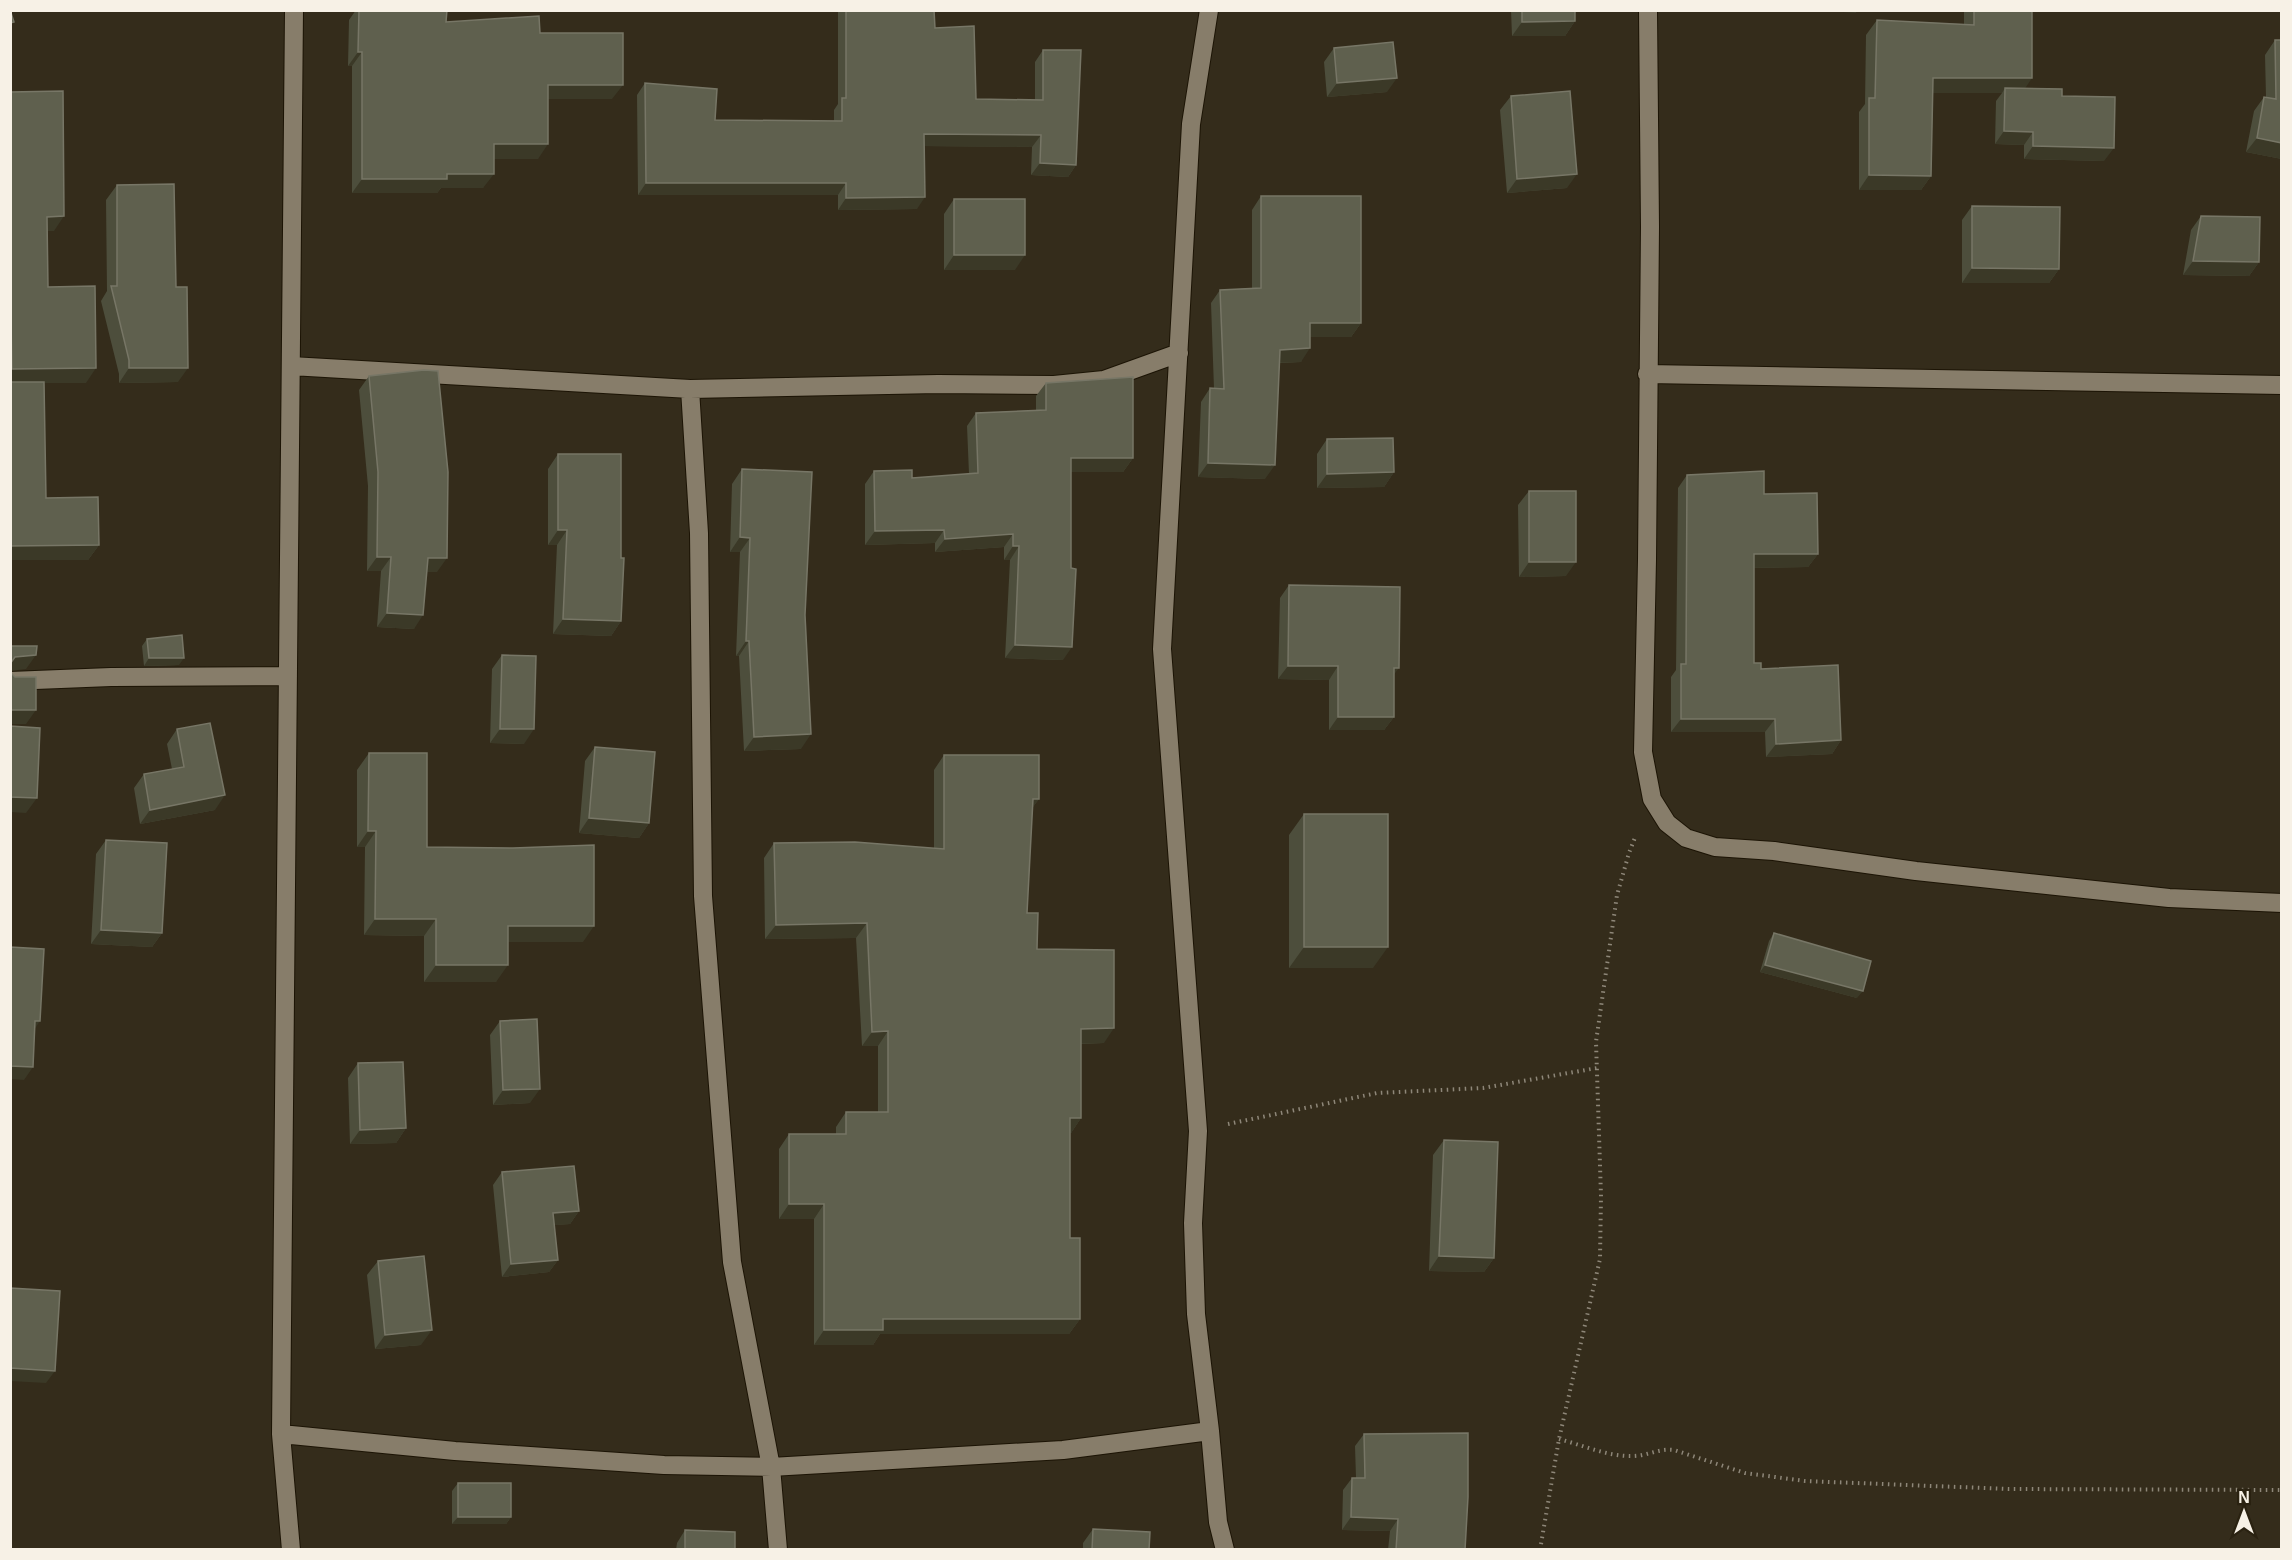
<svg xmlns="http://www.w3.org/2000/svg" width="2292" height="1560" viewBox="0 0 2292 1560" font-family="Helvetica,sans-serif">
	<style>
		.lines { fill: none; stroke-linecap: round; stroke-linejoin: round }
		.minor-casing { stroke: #1c1405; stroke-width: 20 }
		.path { stroke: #8e8779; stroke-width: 4; stroke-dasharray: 1.5 4.5; stroke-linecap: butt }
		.minor { stroke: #877d6a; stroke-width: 18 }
		.wall { fill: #4d4e3c }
		.shaded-wall { fill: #3b3927 }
		.building { fill: #5f604e; stroke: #777666; stroke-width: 1.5 }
	</style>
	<rect width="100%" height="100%" fill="#342c1b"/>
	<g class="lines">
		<g class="minor-casing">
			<path id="minor" d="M 1209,10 L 1191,124 L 1162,649 L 1198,1131 L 1193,1223 L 1196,1314 L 1210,1431 L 1218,1522 L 1225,1550
				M 1648,10 L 1650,227 L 1647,560 L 1643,752 L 1652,799 L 1667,823 L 1686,838 L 1715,847 L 1774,851 L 1916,871 L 2169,898 L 2282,903
				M 291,366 L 690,389 L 938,384 L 1054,385 L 1104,380 L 1179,353
				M 1647,374 L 2282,385
				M 690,389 L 699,533 L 703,896 L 732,1262 L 771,1467 L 778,1550
				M 10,681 L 111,677 L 288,676
				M 281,1434 L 455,1451 L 664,1465 L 771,1467 L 1063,1450 L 1210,1431
				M 291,1550 L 281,1434 L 294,10"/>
		</g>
		<path class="path" d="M 1228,1124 L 1377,1093 L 1483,1088 L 1597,1068
			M 1559,1439 C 1582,1445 1609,1457 1633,1456 C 1647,1456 1659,1448 1674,1450 L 1745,1473 L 1805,1481 L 2009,1489 L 2282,1490
			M 1540,1550 L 1559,1439 L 1600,1259 L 1601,1196 L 1596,1042 L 1617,895 L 1629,853 L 1636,835"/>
		<use href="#minor" class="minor"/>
	</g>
	<path class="wall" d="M 356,10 L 447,10 L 446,22 L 540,33 L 612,99 L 548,99 L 538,159 L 494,159 L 483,188 L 441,188 L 437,193 L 352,193 L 352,66 L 348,66 L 349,20 Z
		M 839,10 L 934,10 L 935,28 L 976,99 L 1035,100 L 1035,62 L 1043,50 L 1076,165 L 1068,177 L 1031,175 L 1032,147 L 924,146 L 917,209 L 838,210 L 838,195 L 638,195 L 637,95 L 645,83 L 715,120 L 834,121 L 834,110 L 838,104 L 838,12 Z
		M 1511,10 L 1575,10 L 1575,21 L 1565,36 L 1512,36 Z
		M 1964,10 L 2032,10 L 2024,89 L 2062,96 L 2104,161 L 2024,159 L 2024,145 L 1995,144 L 1996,101 L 2002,93 L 1933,93 L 1931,176 L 1921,190 L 1859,190 L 1859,112 L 1865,104 L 1866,35 L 1877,20 L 1964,24 Z
		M 2275,40 L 2282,40 L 2282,159 L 2246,152 L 2254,111 L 2264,97 L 2266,97 L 2265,55 Z
		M 1334,48 L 1387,92 L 1327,97 L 1324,62 Z
		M 10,92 L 54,231 L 47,231 L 48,287 L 86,383 L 44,383 L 46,498 L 99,545 L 88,560 L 10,560 Z
		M 1511,96 L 1567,188 L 1507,193 L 1500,110 Z
		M 117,185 L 176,287 L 178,382 L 119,383 L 119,374 L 101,301 L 107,291 L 106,200 Z
		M 1261,196 L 1361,323 L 1351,337 L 1310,337 L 1301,362 L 1279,363 L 1265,479 L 1198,477 L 1201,402 L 1210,388 L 1214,389 L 1211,303 L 1220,290 L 1252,288 L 1252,210 Z
		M 954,199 L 1015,270 L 944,270 L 944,214 Z
		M 1972,206 L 2059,269 L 2049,283 L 1962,283 L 1962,220 Z
		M 2201,216 L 2259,262 L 2249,276 L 2183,275 L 2191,230 Z
		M 369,376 L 437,572 L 427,572 L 414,629 L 377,627 L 381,571 L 367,571 L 368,486 L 359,390 Z
		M 1046,383 L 1133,458 L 1123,472 L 1071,472 L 1063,660 L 1005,658 L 1010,560 L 1004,560 L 1004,547 L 935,552 L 935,543 L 865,545 L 865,484 L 874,471 L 912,478 L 969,474 L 967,426 L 976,413 L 1036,410 L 1036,396 Z
		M 1327,439 L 1394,472 L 1384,487 L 1317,488 L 1317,454 Z
		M 558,454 L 621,621 L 611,636 L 553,634 L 557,545 L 548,545 L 548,469 Z
		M 742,469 L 805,615 L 801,749 L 744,751 L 739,656 L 736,656 L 740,552 L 730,552 L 732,484 Z
		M 1687,475 L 1764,494 L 1818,554 L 1808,567 L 1754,568 L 1754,663 L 1841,740 L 1832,754 L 1766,757 L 1765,732 L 1671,732 L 1671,677 L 1676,670 L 1678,488 Z
		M 1529,491 L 1566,576 L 1519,577 L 1518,505 Z
		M 1289,585 L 1394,717 L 1384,730 L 1329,730 L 1329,680 L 1278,679 L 1280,598 Z
		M 147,639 L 179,665 L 144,666 L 142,646 Z
		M 502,655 L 524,744 L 490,743 L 492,669 Z
		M 177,729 L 215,810 L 140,824 L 134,788 L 144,774 L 172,769 L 167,744 Z
		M 595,747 L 649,823 L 639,838 L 579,833 L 585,761 Z
		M 369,753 L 427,847 L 583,942 L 508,942 L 496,982 L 424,982 L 424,936 L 364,935 L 365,847 L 357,847 L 357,770 Z
		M 944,755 L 1039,799 L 1032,808 L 1027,913 L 1037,949 L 1104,1043 L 1081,1044 L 1081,1118 L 1071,1133 L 1070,1133 L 1070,1238 L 1080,1319 L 1069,1334 L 880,1334 L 873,1345 L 814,1345 L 814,1219 L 779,1219 L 779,1149 L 789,1134 L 836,1134 L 836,1127 L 846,1112 L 878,1112 L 878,1046 L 862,1046 L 856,938 L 765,939 L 764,858 L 774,843 L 934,848 L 934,770 Z
		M 1304,814 L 1373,968 L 1289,968 L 1289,835 Z
		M 106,840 L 162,933 L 152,947 L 91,944 L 96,854 Z
		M 1774,933 L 1857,998 L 1760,972 L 1769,941 Z
		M 500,1021 L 530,1103 L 493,1105 L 490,1035 Z
		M 358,1063 L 406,1128 L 396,1143 L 350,1144 L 348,1078 Z
		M 1444,1140 L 1494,1258 L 1484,1272 L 1429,1271 L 1433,1155 Z
		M 502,1172 L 579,1211 L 570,1224 L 554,1225 L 558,1260 L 549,1272 L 502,1277 L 493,1185 Z
		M 378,1261 L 421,1345 L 375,1349 L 367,1275 Z
		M 1364,1434 L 1465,1550 L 1388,1550 L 1390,1531 L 1342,1530 L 1343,1490 L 1352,1478 L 1356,1478 L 1355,1446 Z
		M 458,1483 L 511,1517 L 506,1524 L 452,1524 L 452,1491 Z
		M 1093,1529 L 1149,1550 L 1083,1550 L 1083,1543 Z
		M 685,1530 L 735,1550 L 676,1550 L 677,1543 Z"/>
	<path class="shaded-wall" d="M 1818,10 L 1857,10 L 1856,13 Z
		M 1575,21 L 1565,36 L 1512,36 L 1522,22 Z
		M 358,52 L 362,52 L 352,66 L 348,66 Z
		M 1397,78 L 1387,92 L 1327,97 L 1337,83 Z
		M 1933,78 L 2032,78 L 2022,93 L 2005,88 L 2002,93 L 1923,93 Z
		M 548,85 L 623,85 L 612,99 L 538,99 Z
		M 2004,131 L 2033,132 L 2024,145 L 1995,144 Z
		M 924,134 L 1041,135 L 1032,147 L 916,146 Z
		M 2257,138 L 2282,143 L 2282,159 L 2246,152 Z
		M 494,144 L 548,144 L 538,159 L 483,159 Z
		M 2033,146 L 2114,148 L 2104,161 L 2024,159 Z
		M 1040,163 L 1076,165 L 1068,177 L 1031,175 Z
		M 447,174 L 494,174 L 483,188 L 441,188 L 437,193 L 352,193 L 362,179 Z
		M 1577,174 L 1567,188 L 1507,193 L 1517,179 Z
		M 1869,175 L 1931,176 L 1921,190 L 1859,190 Z
		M 646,183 L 846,183 L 838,195 L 638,195 Z
		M 925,197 L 917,209 L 838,210 L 846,198 Z
		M 64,216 L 54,231 L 37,231 L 47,217 Z
		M 954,255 L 1025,255 L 1015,270 L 944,270 Z
		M 2193,261 L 2259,262 L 2249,276 L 2183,275 Z
		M 1972,268 L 2059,269 L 2049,283 L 1962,283 Z
		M 1310,323 L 1361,323 L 1351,337 L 1300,337 Z
		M 1310,348 L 1301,362 L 1270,363 L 1280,350 Z
		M 96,368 L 86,383 L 10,383 L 10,371 L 12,369 Z
		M 129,368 L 188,368 L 178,382 L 119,383 Z
		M 1071,458 L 1133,458 L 1123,472 L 1061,472 Z
		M 1208,463 L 1275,465 L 1265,479 L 1198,477 Z
		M 1394,472 L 1384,487 L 1317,488 L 1327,474 Z
		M 558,530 L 567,530 L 557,545 L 548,545 Z
		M 944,530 L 935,543 L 865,545 L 875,531 Z
		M 1013,534 L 1004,547 L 935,552 L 945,539 Z
		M 740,537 L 750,538 L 740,552 L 730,552 Z
		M 99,545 L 88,560 L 10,560 L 10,546 Z
		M 1013,546 L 1019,546 L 1010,560 L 1004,560 Z
		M 1754,554 L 1818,554 L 1808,567 L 1745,568 Z
		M 377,557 L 391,557 L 381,571 L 367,571 Z
		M 428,558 L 447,558 L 437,572 L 418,572 Z
		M 1529,562 L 1576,562 L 1566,576 L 1519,577 Z
		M 387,613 L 423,615 L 414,629 L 377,627 Z
		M 563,619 L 621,621 L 611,636 L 553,634 Z
		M 746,641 L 749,641 L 739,656 L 736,656 Z
		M 1015,645 L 1072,647 L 1063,660 L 1005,658 Z
		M 36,655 L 26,669 L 10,671 L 10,663 L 15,657 Z
		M 149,658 L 184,658 L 179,665 L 144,666 Z
		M 1288,666 L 1338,666 L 1329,680 L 1278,679 Z
		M 1394,668 L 1399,668 L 1389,681 Z
		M 10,710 L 36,710 L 26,724 L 10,724 Z
		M 1338,717 L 1394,717 L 1384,730 L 1329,730 Z
		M 1681,719 L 1775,719 L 1765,732 L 1671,732 Z
		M 500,729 L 534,729 L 524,744 L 490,743 Z
		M 811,734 L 801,749 L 744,751 L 754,737 Z
		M 1841,740 L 1832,754 L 1766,757 L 1776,744 Z
		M 225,795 L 215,810 L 140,824 L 150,810 Z
		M 10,797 L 37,798 L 26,813 L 10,812 Z
		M 1033,799 L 1039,799 L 1028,814 Z
		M 589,818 L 649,823 L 639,838 L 579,833 Z
		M 368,831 L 376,831 L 365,847 L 357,847 Z
		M 375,919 L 436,919 L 424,936 L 364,935 Z
		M 867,923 L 856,938 L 765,939 L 776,925 Z
		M 508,926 L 594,926 L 583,942 L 496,942 Z
		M 101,930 L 162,933 L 152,947 L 91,944 Z
		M 1304,947 L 1388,947 L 1373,968 L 1289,968 Z
		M 436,965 L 508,965 L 496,982 L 424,982 Z
		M 1765,965 L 1863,991 L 1857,998 L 1760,972 Z
		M 35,1021 L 40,1021 L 32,1033 Z
		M 1114,1028 L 1104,1043 L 1071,1044 L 1081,1029 Z
		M 888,1031 L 878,1046 L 862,1046 L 872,1032 Z
		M 10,1066 L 33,1067 L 24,1080 L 10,1079 Z
		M 540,1089 L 530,1103 L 493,1105 L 503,1090 Z
		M 1070,1118 L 1081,1118 L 1071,1133 L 1059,1133 Z
		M 406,1128 L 396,1143 L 350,1144 L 360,1130 Z
		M 789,1204 L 824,1204 L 814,1219 L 779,1219 Z
		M 579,1211 L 570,1224 L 544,1226 L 553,1213 Z
		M 1439,1256 L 1494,1258 L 1484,1272 L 1429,1271 Z
		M 558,1260 L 549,1272 L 502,1277 L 511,1264 Z
		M 883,1319 L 1080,1319 L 1069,1334 L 880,1334 L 873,1345 L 814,1345 L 824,1330 Z
		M 432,1330 L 421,1345 L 375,1349 L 385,1335 Z
		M 10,1368 L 55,1371 L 46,1383 L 10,1381 Z
		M 458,1517 L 511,1517 L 506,1524 L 452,1524 Z
		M 1351,1517 L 1398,1519 L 1390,1531 L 1342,1530 Z"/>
	<path class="building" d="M 10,10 L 14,22 L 10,23 Z
		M 359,10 L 447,10 L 446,22 L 539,16 L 540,33 L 623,33 L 623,85 L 548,85 L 548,144 L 494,144 L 494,174 L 447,174 L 447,179 L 362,179 L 362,52 L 358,52 Z
		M 846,10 L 934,10 L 935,28 L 974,26 L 976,99 L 1043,100 L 1043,50 L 1081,50 L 1076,165 L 1040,163 L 1041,135 L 924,134 L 925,197 L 846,198 L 846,183 L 646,183 L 645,83 L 717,89 L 715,120 L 842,121 L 842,98 L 846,98 Z
		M 1522,10 L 1575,10 L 1575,21 L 1522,22 Z
		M 1974,10 L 2032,10 L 2032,78 L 1933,78 L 1931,176 L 1869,175 L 1869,98 L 1875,98 L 1877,20 L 1974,25 Z
		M 2275,40 L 2282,40 L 2282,143 L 2257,138 L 2264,97 L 2276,99 Z
		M 1393,42 L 1397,78 L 1337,83 L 1334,48 Z
		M 2005,88 L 2062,89 L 2062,96 L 2115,97 L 2114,148 L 2033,146 L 2033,132 L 2004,131 Z
		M 63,91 L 64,216 L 47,217 L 48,287 L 95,286 L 96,368 L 12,369 L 10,273 L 10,92 Z
		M 1570,91 L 1577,174 L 1517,179 L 1511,96 Z
		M 174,184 L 176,287 L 187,287 L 188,368 L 129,368 L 129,360 L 111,286 L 117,286 L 117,185 Z
		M 1261,196 L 1361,196 L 1361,323 L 1310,323 L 1310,348 L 1280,350 L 1275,465 L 1208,463 L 1210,388 L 1224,389 L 1220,290 L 1261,288 Z
		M 954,199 L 1025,199 L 1025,255 L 954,255 Z
		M 1972,206 L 2060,207 L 2059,269 L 1972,268 Z
		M 2201,216 L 2260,217 L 2259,262 L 2193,261 Z
		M 424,370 L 438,371 L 448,472 L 447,558 L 428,558 L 423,615 L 387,613 L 391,557 L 377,557 L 378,472 L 369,376 Z
		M 1133,377 L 1133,458 L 1071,458 L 1071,568 L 1076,569 L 1072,647 L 1015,645 L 1019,546 L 1013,546 L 1013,534 L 945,539 L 944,530 L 875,531 L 874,471 L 912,470 L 912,478 L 978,473 L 976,413 L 1046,410 L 1046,383 Z
		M 10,382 L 44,382 L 46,498 L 98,497 L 99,545 L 10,546 Z
		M 1393,438 L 1394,472 L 1327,474 L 1327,439 Z
		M 558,454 L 621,454 L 621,558 L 624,558 L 621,621 L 563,619 L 567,530 L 558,530 Z
		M 742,469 L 812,472 L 805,615 L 811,734 L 754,737 L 749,641 L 746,641 L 750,538 L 740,537 Z
		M 1764,471 L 1764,494 L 1817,493 L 1818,554 L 1754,554 L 1754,663 L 1761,663 L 1761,669 L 1838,665 L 1841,740 L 1776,744 L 1775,719 L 1681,719 L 1681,664 L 1686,664 L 1687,475 Z
		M 1529,491 L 1576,491 L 1576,562 L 1529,562 Z
		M 1289,585 L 1400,587 L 1399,668 L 1394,668 L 1394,717 L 1338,717 L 1338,666 L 1288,666 Z
		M 182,635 L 184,658 L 149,658 L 147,639 Z
		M 10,646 L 37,646 L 36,655 L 15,657 L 10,664 Z
		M 502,655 L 536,656 L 534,729 L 500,729 Z
		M 10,672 L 15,677 L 36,677 L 36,710 L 10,710 Z
		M 210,723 L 225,795 L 150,810 L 144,774 L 184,767 L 177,729 Z
		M 10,726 L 40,728 L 37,798 L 10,797 Z
		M 595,747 L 655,752 L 649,823 L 589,818 Z
		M 369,753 L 427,753 L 427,847 L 513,848 L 594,845 L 594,926 L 508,926 L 508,965 L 436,965 L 436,919 L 375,919 L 376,831 L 368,831 Z
		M 944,755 L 1039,755 L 1039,799 L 1033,799 L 1027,913 L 1038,913 L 1037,949 L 1114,950 L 1114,1028 L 1081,1029 L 1081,1118 L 1070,1118 L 1070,1238 L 1080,1238 L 1080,1319 L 883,1319 L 883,1330 L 824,1330 L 824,1204 L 789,1204 L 789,1134 L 846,1134 L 846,1112 L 888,1112 L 888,1031 L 872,1032 L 867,923 L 776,925 L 774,843 L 855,842 L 944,849 Z
		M 1304,814 L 1388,814 L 1388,947 L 1304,947 Z
		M 106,840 L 167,843 L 162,933 L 101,930 Z
		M 1774,933 L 1871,961 L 1863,991 L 1765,965 Z
		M 10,947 L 44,949 L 40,1021 L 35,1021 L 33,1067 L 10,1066 Z
		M 537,1019 L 540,1089 L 503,1090 L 500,1021 Z
		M 403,1062 L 406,1128 L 360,1130 L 358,1063 Z
		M 1444,1140 L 1498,1142 L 1494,1258 L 1439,1256 Z
		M 574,1166 L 579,1211 L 553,1213 L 558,1260 L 511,1264 L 502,1172 Z
		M 424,1256 L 432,1330 L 385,1335 L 378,1261 Z
		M 10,1288 L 60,1291 L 55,1371 L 10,1368 Z
		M 1468,1433 L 1468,1497 L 1465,1550 L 1396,1550 L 1398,1519 L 1351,1517 L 1352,1478 L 1365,1478 L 1364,1434 Z
		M 458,1483 L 511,1483 L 511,1517 L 458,1517 Z
		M 1093,1529 L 1150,1532 L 1149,1550 L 1092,1550 Z
		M 685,1530 L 735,1532 L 735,1550 L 685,1550 Z"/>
	<rect width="2292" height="1560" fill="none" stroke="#f7f1e6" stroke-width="24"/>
	<g transform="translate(2244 1512)" stroke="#2a2211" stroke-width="4.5" paint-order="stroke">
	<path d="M0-4.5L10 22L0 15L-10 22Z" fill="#f7f1e6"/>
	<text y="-9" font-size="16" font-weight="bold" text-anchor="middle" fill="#f7f1e6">N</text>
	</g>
</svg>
